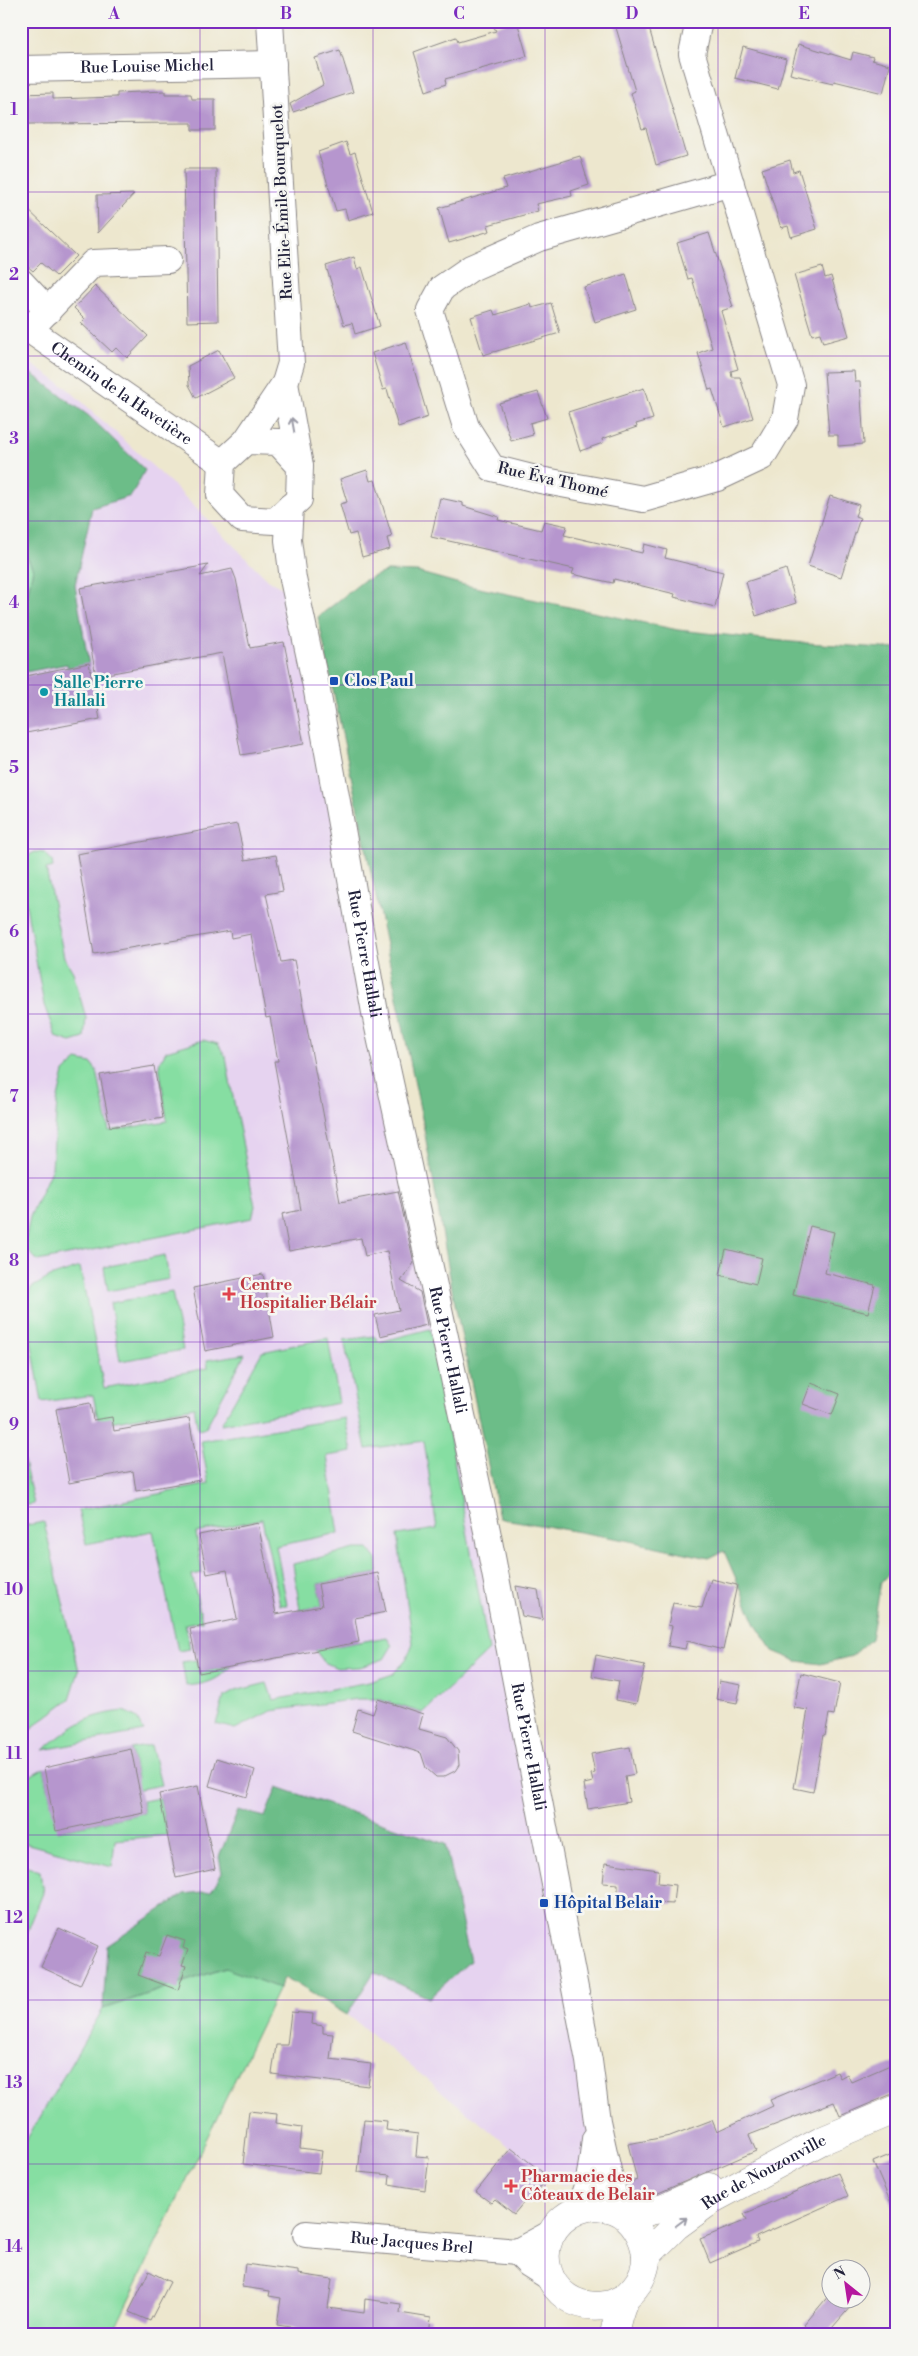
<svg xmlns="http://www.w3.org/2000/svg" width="918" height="2356" viewBox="0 0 918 2356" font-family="'Libre Bodoni',serif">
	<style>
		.built { fill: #e6d3f0 }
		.green { fill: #86dea2; stroke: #54806e }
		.forest { fill: #6cbd88; stroke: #477062 }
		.building { fill: #b696ce }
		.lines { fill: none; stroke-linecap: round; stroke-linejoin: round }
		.minor-casing { stroke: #888484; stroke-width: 28 }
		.secondary-casing { stroke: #888484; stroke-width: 29 }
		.minor { stroke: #fff; stroke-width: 26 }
		.secondary { stroke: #fff; stroke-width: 28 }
		.oneway { stroke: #9c9ca7 }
		.grid { fill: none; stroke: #7b2cbf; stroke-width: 1; stroke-opacity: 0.55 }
		.transit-dot { fill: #1a4fb4; stroke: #f6f6f2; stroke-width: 2 }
		.culture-dot { fill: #0f9aa8; stroke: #f6f6f2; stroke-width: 2 }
		.health-dot { fill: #e0444e; stroke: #f6f6f2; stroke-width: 2 }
		.labels { text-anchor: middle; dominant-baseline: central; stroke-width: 5; stroke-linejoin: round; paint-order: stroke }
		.street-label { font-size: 16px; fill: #22223b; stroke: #f6f6f2 }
		.transit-label { font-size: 16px; font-weight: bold; fill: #164399; stroke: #f6f6f2; text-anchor: start }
		.culture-label { font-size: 16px; font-weight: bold; fill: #0d838f; stroke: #f6f6f2; text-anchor: start }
		.health-label { font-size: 16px; font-weight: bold; fill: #be3a42; stroke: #f6f6f2; text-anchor: start }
		.neatline { fill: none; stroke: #7b2cbf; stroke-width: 2 }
		.grid-label { font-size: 16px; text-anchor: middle; font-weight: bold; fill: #7b2cbf }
	</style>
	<rect width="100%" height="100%" fill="#f6f6f2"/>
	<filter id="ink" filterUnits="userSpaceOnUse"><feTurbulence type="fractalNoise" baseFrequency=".02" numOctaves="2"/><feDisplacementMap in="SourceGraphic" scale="10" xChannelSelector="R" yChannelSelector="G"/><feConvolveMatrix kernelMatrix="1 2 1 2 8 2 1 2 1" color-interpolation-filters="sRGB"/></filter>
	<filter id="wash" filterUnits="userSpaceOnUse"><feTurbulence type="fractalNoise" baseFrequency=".0096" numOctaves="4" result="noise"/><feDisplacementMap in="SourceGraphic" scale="20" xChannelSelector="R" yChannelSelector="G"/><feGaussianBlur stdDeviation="1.12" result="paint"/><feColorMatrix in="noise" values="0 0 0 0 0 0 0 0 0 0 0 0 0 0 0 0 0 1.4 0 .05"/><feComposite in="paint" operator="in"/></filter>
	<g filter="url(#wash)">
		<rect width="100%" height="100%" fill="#ede7ce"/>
		<path class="built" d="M 21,357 L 68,389 L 171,483 L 269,581 L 296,595 L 589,2061 L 591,2177 L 563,2185 L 550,2178 L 511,2148 L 348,2015 L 285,1977 L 176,2180 L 105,2335 L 21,2335 Z"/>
		<path class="green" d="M 21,545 L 33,569 L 27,597 L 21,612 Z
			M 35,852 L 45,853 L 52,861 L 53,867 L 46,869 L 64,957 L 73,972 L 86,1018 L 84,1038 L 71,1042 L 56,1037 L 44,1005 L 22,883 C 21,866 18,860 35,852 Z
			M 203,1040 L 218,1044 L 226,1057 L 231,1087 L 255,1206 L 252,1218 L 38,1261 L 24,1247 L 30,1217 L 52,1168 L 57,1102 L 64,1072 L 77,1060 L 91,1063 L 97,1071 L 109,1131 L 167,1121 L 159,1064 L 166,1051 Z
			M 165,1255 L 169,1279 L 108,1291 L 104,1267 Z
			M 80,1267 L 104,1388 L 208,1368 L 207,1360 L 245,1354 L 206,1427 L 198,1429 L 194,1407 L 99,1424 L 93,1395 L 42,1402 L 26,1312 L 31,1288 L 50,1277 Z
			M 172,1292 L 183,1350 L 120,1361 L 110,1303 Z
			M 430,1329 L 489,1650 L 423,1713 L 378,1699 L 357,1699 L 271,1711 L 235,1729 L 216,1724 L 224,1697 L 235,1691 L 267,1683 L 273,1700 L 369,1682 L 393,1674 L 407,1658 L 413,1643 L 397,1535 L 437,1529 L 424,1441 L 366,1449 L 344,1340 L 374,1336 L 379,1342 Z
			M 328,1338 L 339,1403 L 221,1424 L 262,1352 Z
			M 345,1418 L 352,1452 L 327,1456 L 339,1533 L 276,1546 L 287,1605 L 280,1605 L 262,1519 L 196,1533 L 202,1573 L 192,1575 L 202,1621 L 185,1624 L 190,1649 L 178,1651 L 153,1531 L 86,1544 L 78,1510 L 209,1484 L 201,1441 Z
			M 21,1449 L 34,1504 L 21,1506 Z
			M 44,1522 L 79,1671 L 70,1699 L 21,1736 L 21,1526 Z
			M 355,1549 L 368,1549 L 377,1559 L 378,1573 L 318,1584 L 322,1606 L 300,1610 L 293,1564 Z
			M 387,1637 L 392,1646 L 384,1659 L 360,1667 L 337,1668 L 324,1662 L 315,1650 Z
			M 196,1660 L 199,1673 L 232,1666 C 216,1681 208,1684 186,1686 L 182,1662 Z
			M 124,1711 L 136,1717 L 144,1731 L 43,1750 C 71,1727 86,1715 124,1711 Z
			M 151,1745 L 161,1785 L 135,1790 L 137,1778 L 131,1749 Z
			M 44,1768 L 57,1831 L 144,1813 L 142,1801 L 160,1798 L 167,1835 L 115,1840 L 112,1867 L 21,1842 L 21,1781 Z
			M 21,1865 L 40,1871 L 43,1893 L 21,1948 Z
			M 226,1968 L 279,1988 L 112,2335 L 21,2335 L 21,2149 L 103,2009 Z"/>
		<path class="forest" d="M 21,366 L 89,416 L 145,470 L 131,496 L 92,508 L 75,585 L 91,677 L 70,681 L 67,664 L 21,673 L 21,612 L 27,597 L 33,569 L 21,545 Z
			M 387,571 L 417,572 L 460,584 L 678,630 L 792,642 L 897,649 L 897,1564 L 881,1582 L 871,1639 L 852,1656 L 821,1664 L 797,1661 L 773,1651 L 756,1625 L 724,1551 L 709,1558 L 625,1540 L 499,1518 L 453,1294 L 423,1123 L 318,617 L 363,581 Z
			M 277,1787 L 445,1844 L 470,1961 L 429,1998 L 374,1972 L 347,2015 L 285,1977 L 279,1988 L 225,1968 L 103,2009 L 107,1946 L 184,1894 L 211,1891 L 222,1873 L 219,1857 L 238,1810 L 265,1817 Z"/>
		<g id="blocks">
			<path class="building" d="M 512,21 L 517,21 L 527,56 L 445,79 L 446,84 L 426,91 L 414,52 L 456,37 L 458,42 L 496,31 L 494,27 Z
				M 614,21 L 647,21 L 686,156 L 656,165 L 646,128 L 642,129 L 631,93 L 635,91 Z
				M 798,44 L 851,60 L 853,52 L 873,57 L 872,60 L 890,65 L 883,93 L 834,81 L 833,84 L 790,74 Z
				M 743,47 L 786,59 L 778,89 L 735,78 Z
				M 340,50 L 353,92 L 293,112 L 290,104 L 323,85 L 315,58 Z
				M 165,91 L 165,94 L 191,94 L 192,99 L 215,99 L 215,130 L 192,130 L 192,123 L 28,124 L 28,120 L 21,120 L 21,94 L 53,93 L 53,99 L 117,97 L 117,93 Z
				M 346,142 L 350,154 L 355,152 L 373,212 L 348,220 L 345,209 L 336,211 L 318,152 Z
				M 580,156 L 589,185 L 571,191 L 572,196 L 536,204 L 538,211 L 488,225 L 490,231 L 449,243 L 439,208 L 506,188 L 503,179 Z
				M 790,160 L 793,172 L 799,170 L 817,229 L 791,237 L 788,226 L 781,228 L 762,169 Z
				M 184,169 L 216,169 L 218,321 L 187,322 Z
				M 134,194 L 98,233 L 97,195 Z
				M 21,203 L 76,256 L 56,276 L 41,263 L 33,271 L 21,261 Z
				M 709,233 L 733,307 L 721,311 L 738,369 L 731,371 L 732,377 L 740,377 L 753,418 L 724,427 L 712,389 L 709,390 L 698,353 L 712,348 L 692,278 L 688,279 L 677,243 Z
				M 354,257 L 357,269 L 362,267 L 380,326 L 355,334 L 352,323 L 344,325 L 326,266 Z
				M 822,267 L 825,278 L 831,276 L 849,336 L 823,343 L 820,333 L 812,335 L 794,275 Z
				M 626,274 L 636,309 L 595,322 L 584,287 Z
				M 95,286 L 148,336 L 127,358 L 116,348 L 112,352 L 81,323 L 85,319 L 74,308 Z
				M 551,303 L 560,333 L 483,355 L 471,317 L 493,310 L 495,315 L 531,304 L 532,308 Z
				M 406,342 L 428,417 L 398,427 L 387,389 L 383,390 L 372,353 Z
				M 219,350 L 234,378 L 196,398 L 189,385 L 188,366 Z
				M 854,371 L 855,382 L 860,382 L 864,444 L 838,446 L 838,435 L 829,435 L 824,372 Z
				M 644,388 L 653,419 L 636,424 L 637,427 L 602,439 L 603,443 L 580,451 L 568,412 Z
				M 538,392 L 547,418 L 530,423 L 533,435 L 511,441 L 499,403 Z
				M 367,470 L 370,481 L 375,480 L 392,537 L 387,538 L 390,549 L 362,557 L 356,533 L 349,535 L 340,504 L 347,502 L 340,479 Z
				M 830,496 L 859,505 L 855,516 L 860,518 L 841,577 L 808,566 Z
				M 440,498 L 463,503 L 463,506 L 499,517 L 498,520 L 541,530 L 544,521 L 567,526 L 564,535 L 642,553 L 644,544 L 667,550 L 665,558 L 723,572 L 715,607 L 674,597 L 675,594 L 614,579 L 613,583 L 572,574 L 574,569 L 431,537 Z
				M 208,565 L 200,576 L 232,569 L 236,579 L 250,648 L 284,642 L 304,744 L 241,755 L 222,653 L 96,676 L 80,588 Z
				M 786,569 L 796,603 L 756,616 L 746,582 Z
				M 89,663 L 100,719 L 21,734 L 21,677 Z
				M 237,824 L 245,860 L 276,855 L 283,891 L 266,894 L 281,962 L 294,960 L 340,1202 L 398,1191 L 414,1263 L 401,1281 L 420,1292 L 427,1325 L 380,1336 L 375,1315 L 399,1310 L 387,1251 L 365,1256 L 361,1238 L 289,1251 L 282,1214 L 301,1210 L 274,1061 L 278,1061 L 270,1017 L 266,1018 L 251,934 L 231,938 L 230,931 L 94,954 L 77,854 Z
				M 154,1066 L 163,1118 L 110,1127 L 100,1075 Z
				M 810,1226 L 834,1232 L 825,1273 L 875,1285 L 868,1313 L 793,1295 Z
				M 726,1249 L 762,1258 L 756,1284 L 720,1275 Z
				M 263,1274 L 274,1337 L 205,1351 L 193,1288 Z
				M 811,1383 L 840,1394 L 832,1415 L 803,1404 Z
				M 90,1403 L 93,1420 L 112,1417 L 114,1431 L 189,1418 L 200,1480 L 136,1491 L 133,1471 L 69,1483 L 56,1409 Z
				M 258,1523 L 276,1614 L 322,1606 L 318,1584 L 378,1573 L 386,1612 L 355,1618 L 359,1642 L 199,1673 L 190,1629 L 237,1619 L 227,1570 L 207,1574 L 199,1535 Z
				M 711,1579 L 737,1585 L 723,1650 L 687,1641 L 685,1649 L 668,1646 L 672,1626 L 668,1625 L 673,1603 L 702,1608 Z
				M 516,1586 L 538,1590 L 543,1620 L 522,1616 Z
				M 596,1655 L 645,1665 L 636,1704 L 616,1700 L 619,1681 L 592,1676 Z
				M 801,1673 L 840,1683 L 834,1715 L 829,1714 L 825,1736 L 823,1735 L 813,1792 L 794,1788 L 808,1710 L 794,1708 Z
				M 719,1681 L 741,1685 L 737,1703 L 716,1699 Z
				M 378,1699 L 423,1714 L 419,1729 L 447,1737 L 458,1751 L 459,1765 L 455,1771 L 443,1777 L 436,1777 L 426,1768 L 421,1753 L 352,1731 L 358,1709 L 373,1714 Z
				M 630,1747 L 635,1774 L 625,1776 L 629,1802 L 588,1809 L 584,1784 L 593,1782 L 591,1774 L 595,1773 L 591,1754 Z
				M 131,1749 L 144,1813 L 56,1831 L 44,1768 Z
				M 217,1758 L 255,1770 L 247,1797 L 209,1786 Z
				M 198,1786 L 215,1869 L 176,1878 L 159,1794 Z
				M 605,1863 L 659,1870 L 658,1883 L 675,1885 L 673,1904 L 618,1901 L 618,1884 L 603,1883 Z
				M 59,1928 L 98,1946 L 80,1985 L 41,1967 Z
				M 167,1935 L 185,1941 L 183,1948 L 188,1950 L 182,1965 L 186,1966 L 178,1990 L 138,1975 L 146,1952 L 159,1956 Z
				M 291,2012 L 313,2014 L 312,2024 L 323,2026 L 323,2033 L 333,2034 L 330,2059 L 371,2064 L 368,2086 L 272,2074 L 276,2045 L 287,2045 Z
				M 897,2062 L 897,2092 L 840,2116 L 834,2102 L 749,2135 L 756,2151 L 656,2194 L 642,2197 L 628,2190 L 626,2184 L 637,2180 L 628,2144 L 670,2136 L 712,2120 L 717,2132 L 773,2106 L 770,2100 L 837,2072 L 840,2078 L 847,2074 L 851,2082 Z
				M 249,2111 L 277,2114 L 276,2123 L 302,2127 L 300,2148 L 322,2151 L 319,2173 L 243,2164 Z
				M 364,2119 L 387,2121 L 386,2130 L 418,2134 L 416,2156 L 429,2157 L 425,2190 L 389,2184 L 390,2175 L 358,2172 Z
				M 511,2148 L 550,2178 L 524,2202 L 514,2214 L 495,2199 L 491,2203 L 476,2192 Z
				M 897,2152 L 897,2217 L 873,2162 Z
				M 838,2173 L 848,2196 L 756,2237 L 758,2242 L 710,2263 L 700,2239 L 747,2220 L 744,2214 Z
				M 245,2264 L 298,2271 L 298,2274 L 332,2279 L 328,2308 L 364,2313 L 365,2299 L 401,2304 L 400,2313 L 431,2318 L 429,2335 L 341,2335 L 277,2325 L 281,2298 L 269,2296 L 270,2291 L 242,2287 Z
				M 149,2271 L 170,2282 L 150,2321 L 129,2312 Z
				M 830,2294 L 830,2298 L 858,2298 L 826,2335 L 818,2335 L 804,2325 Z"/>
		</g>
	</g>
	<g filter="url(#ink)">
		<use href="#blocks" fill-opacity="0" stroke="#888484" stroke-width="1"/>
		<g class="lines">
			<g class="minor-casing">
				<g id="minor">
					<path d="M 699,21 L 692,54 L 791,385 L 785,419 L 762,457 L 717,478 L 643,499 L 540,480 L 492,468 L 466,427 L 430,310 L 442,288 L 471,268 L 539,238 L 731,183"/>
					<path id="s1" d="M 21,69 L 273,64"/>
					<path d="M 21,282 L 48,311"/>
					<path id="s2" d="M 21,324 L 222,463"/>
					<path d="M 29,330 L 93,263 L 168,260"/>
					<path d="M 285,383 L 300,466"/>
					<path d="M 246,441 L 285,383 L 291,363 L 270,21"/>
					<path d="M 246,441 L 278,442 L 300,466 L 299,499 L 275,521 L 242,519 L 220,495 L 222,463 Z"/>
					<path id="s3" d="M 290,507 L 288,540 L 293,579 L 317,691 L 376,1018 L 487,1531 L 589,2061 L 597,2121 L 617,2211"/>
					<path d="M 576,2211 C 590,2188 592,2165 595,2139"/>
					<path id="s4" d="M 306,2234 L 517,2252"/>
					<path d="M 550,2234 L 517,2252 L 529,2264 L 551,2278"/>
				</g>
			</g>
			<g class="secondary-casing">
				<g id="secondary">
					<path d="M 627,2216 L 664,2208 L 709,2187"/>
					<path id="s5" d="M 646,2256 L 676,2226 L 713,2199 L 821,2141 L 897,2109"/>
					<path d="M 614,2335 C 616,2323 620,2309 625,2298 C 628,2294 632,2291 635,2287 C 642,2279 647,2265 646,2255 C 644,2237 633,2217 615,2210 C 602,2205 590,2205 578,2210 C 522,2234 544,2314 605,2305 C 612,2305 619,2300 626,2297"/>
				</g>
			</g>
			<use href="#minor" class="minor"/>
			<use href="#secondary" class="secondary"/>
		</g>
		<defs><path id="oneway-shaft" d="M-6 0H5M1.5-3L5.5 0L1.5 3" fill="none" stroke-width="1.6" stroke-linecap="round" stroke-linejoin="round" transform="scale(1.25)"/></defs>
		<g class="oneway">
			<use href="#oneway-shaft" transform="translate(293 425) rotate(-100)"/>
			<use href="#oneway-shaft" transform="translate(681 2222) rotate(-37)"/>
		</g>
	</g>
	<path class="grid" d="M 200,21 L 200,2335M 373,21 L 373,2335M 545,21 L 545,2335M 718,21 L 718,2335M 21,192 L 897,192M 21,356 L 897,356M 21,521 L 897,521M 21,685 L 897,685M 21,849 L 897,849M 21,1014 L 897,1014M 21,1178 L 897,1178M 21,1342 L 897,1342M 21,1507 L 897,1507M 21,1671 L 897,1671M 21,1835 L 897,1835M 21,2000 L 897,2000M 21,2164 L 897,2164"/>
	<g class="transit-dot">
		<rect x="329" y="676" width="10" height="10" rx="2.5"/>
		<rect x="539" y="1898" width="10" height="10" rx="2.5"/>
	</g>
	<circle class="culture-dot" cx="44" cy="692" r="5"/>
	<g class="health-dot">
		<path d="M226.5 1286.5h5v5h5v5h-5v5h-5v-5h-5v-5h5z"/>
		<path d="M508.5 2178.5h5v5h5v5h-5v5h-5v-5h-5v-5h5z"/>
	</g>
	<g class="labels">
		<g class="street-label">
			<text stroke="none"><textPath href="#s1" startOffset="126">Rue Louise Michel</textPath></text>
			<text transform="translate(282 202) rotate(-93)">Rue Elie-Émile Bourquelot</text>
			<text stroke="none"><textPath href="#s2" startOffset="122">Chemin de la Havetière</textPath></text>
			<text transform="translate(553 480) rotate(13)">Rue Éva Thomé</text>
			<text stroke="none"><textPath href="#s3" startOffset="454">Rue Pierre Hallali</textPath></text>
			<text stroke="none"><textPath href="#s3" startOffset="859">Rue Pierre Hallali</textPath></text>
			<text stroke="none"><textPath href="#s3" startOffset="1264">Rue Pierre Hallali</textPath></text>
			<text stroke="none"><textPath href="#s5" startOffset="146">Rue de Nouzonville</textPath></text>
			<text stroke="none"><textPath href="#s4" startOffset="106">Rue Jacques Brel</textPath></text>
		</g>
		<g class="transit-label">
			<text x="344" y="681">Clos Paul</text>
			<text x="554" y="1903">Hôpital Belair</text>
		</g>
		<g class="culture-label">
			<text x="54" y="683">Salle Pierre<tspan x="54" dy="18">Hallali</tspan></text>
		</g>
		<g class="health-label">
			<text x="240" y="1285">Centre<tspan x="240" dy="18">Hospitalier Bélair</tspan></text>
			<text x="521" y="2177">Pharmacie des<tspan x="521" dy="18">Côteaux de Belair</tspan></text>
		</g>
	</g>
	<rect width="918" height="2356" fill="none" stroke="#f6f6f2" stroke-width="55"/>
	<g transform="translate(846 2284) rotate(330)"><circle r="24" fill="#f6f6f2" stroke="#a1a1a9"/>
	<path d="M0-4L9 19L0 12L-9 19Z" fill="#b5179e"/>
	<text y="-8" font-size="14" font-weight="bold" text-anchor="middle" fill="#22223b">N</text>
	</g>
	<rect x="28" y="28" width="862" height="2300" class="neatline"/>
	<g class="grid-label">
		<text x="114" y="19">A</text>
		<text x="286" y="19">B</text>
		<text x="459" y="19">C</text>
		<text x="632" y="19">D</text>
		<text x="804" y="19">E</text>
		<text x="14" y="115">1</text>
		<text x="14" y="280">2</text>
		<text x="14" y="444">3</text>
		<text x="14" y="608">4</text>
		<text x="14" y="773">5</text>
		<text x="14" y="937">6</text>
		<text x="14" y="1102">7</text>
		<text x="14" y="1266">8</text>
		<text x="14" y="1430">9</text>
		<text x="14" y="1595">10</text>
		<text x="14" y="1759">11</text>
		<text x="14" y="1923">12</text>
		<text x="14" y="2088">13</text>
		<text x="14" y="2252">14</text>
	</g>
</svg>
